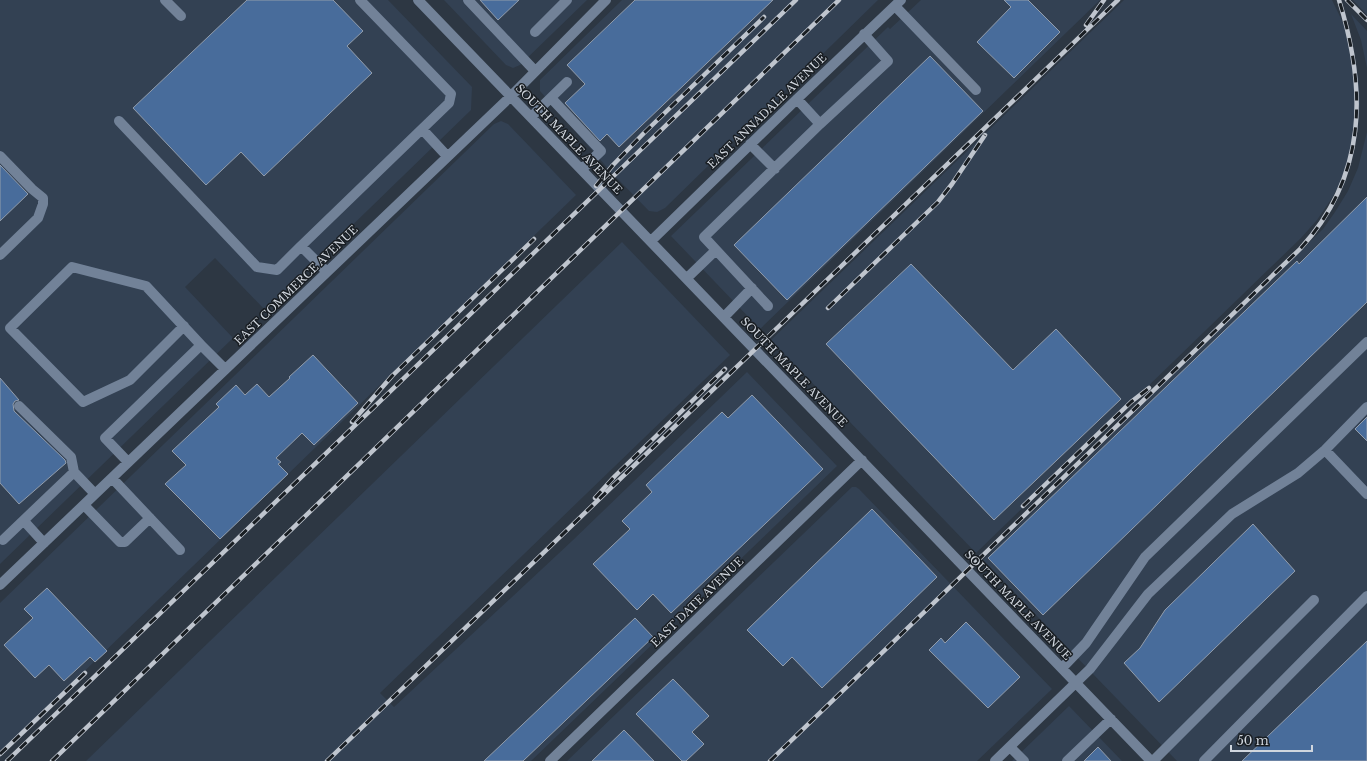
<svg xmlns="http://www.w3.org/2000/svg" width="1367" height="761" viewBox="0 0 1367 761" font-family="'Libre Baskerville',serif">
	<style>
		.built { fill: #334153 }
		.building { fill: #486c9b; stroke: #929dac }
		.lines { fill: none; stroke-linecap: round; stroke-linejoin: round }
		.minor { stroke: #728298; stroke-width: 10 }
		.rail-casing { stroke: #bfc5ce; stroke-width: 4.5 }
		.rail { stroke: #191e23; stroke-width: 3; stroke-dasharray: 9; stroke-linecap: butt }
		.labels { text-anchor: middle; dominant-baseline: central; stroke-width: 3; stroke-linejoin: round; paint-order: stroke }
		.street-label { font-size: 11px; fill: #d0d6de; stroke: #191e23 }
	</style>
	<rect width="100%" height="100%" fill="#2d3743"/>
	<path class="built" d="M 0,0 L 388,0 L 472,87 L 471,110 L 265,310 L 215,258 L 185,287 L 233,338 L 0,564 Z
		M 444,0 L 587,0 L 520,65 L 513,68 L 506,65 Z
		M 622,0 L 878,0 L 665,208 L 657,212 L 649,211 L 612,173 L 540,91 L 540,80 Z
		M 921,0 L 1100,0 L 760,329 L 671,236 L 888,27 L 890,29 Z
		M 1124,0 L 1332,0 L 1348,33 L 1354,52 L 1358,76 L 1360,102 L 1358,126 L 1352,152 L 1345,174 L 1332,198 L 1317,220 L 1301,238 L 976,553 L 771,340 Z
		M 1353,0 L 1367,0 L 1367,15 Z
		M 1351,14 L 1367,31 L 1367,68 L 1361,40 Z
		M 501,121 L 508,124 L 576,195 L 0,753 L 0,603 L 494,124 Z
		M 1367,132 L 1367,761 L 1177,761 L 983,560 L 1323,229 L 1335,212 L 1348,191 L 1358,168 Z
		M 622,242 L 730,355 L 380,693 L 394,707 L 572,541 L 747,372 L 837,466 L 662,635 L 531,761 L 86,761 Z
		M 852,487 L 856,487 L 859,489 L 1052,689 L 977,761 L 567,761 Z
		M 1069,706 L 1122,761 L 1012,761 Z"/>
	<path class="building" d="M 247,0 L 333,0 L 363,31 L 347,46 L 372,73 L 264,176 L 241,152 L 206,185 L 133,108 Z
		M 480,0 L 519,0 L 498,20 Z
		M 635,0 L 773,0 L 619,147 L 607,134 L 600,141 L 565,103 L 585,84 L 567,65 Z
		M 1004,0 L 1028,0 L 1060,32 L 1014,78 L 977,42 L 1011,7 Z
		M 930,56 L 983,111 L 787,300 L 734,245 Z
		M 0,165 L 28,194 L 0,221 Z
		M 1367,197 L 1367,302 L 1043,615 L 988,558 L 1297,261 L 1299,264 Z
		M 911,264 L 1013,370 L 1056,329 L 1121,399 L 994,520 L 826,344 Z
		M 313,355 L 358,403 L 314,445 L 302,433 L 276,458 L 281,462 L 278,464 L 288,474 L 220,539 L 165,484 L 186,465 L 172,451 L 219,407 L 216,404 L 236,385 L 245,395 L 257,384 L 269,397 L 290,378 L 289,377 Z
		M 0,378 L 19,400 L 15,401 L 13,404 L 14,411 L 65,460 L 66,463 L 19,504 L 0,483 Z
		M 752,395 L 823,469 L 671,613 L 653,594 L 637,610 L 593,564 L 630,529 L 622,521 L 652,492 L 646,485 L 722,412 L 728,418 Z
		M 1367,417 L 1367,441 L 1355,429 Z
		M 872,509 L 937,577 L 822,688 L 792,657 L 783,666 L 747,630 Z
		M 1253,524 L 1295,571 L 1159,702 L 1124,663 L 1140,648 L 1165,610 Z
		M 47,588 L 107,651 L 95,662 L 90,657 L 64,681 L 49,665 L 35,678 L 4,645 L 33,618 L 24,609 Z
		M 635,618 L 653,637 L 523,761 L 484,761 Z
		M 966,622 L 1020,677 L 988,708 L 929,650 L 941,638 L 945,643 Z
		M 1367,641 L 1367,761 L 1242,761 Z
		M 673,679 L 709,716 L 692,732 L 704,744 L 686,761 L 682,761 L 636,714 Z
		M 624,730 L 654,761 L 592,761 Z
		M 1098,747 L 1111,761 L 1084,761 Z"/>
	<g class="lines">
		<path class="minor" d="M 165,0 L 181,16
			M 360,0 L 451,94 L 449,103 L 422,129
			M 418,0 L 1151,761
			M 468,0 L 535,71
			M 895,6 L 976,90
			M 535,32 L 567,0
			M 551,98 L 601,151 L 582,169
			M 797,99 L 820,124
			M 531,117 L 567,82
			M 119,121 L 257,267 L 277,270 L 301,246
			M 750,144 L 775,169
			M 0,156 L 32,189 L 43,198 L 43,204 L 38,218 L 0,255
			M 651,241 L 797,99 L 901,0
			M 327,272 L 301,246 L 422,129 L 447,156
			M 687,278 L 716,250
			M 768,306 L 704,237 L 820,124 L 888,61 L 864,34
			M 724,317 L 752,288
			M 184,326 L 130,380 L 83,402 L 10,328 L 72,267 L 146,286 L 201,345
			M 19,406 L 71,457 L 74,472 L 95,494
			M 1325,450 L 1367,494
			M 128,462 L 105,438 L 201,345 L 225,369
			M 112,478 L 180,550
			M 84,505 L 120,542 L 125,542 L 150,518
			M 24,521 L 44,543
			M 3,540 L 74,472
			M 0,585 L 511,96 L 606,0
			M 1062,668 L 1086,643 L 1145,557 L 1367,342
			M 1010,747 L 1024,761
			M 550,761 L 862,460
			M 995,761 L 1090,669 L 1148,594 L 1232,514 L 1298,473 L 1325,450 L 1367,407
			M 1067,761 L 1111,719
			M 1153,761 L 1314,600
			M 1204,761 L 1367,596"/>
		<g class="rail-casing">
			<path id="rail" d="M 1347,0 L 1367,20
				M 1086,25 L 1104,0
				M 596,186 L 613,165 L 644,133 L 764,17
				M 828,308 L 938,202 L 952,184 L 985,135
				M 352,422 L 392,376 L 534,239
				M 595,498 L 615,476 L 725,369
				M 1023,506 L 1131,402 L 1149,388
				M 0,754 L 85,673
				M 7,761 L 796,0
				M 52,761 L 839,0
				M 327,761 L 1118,0
				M 770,761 L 1300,249 C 1367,176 1367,90 1339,0"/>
		</g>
		<use href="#rail" class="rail"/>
	</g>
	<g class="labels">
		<g class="street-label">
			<text transform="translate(767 111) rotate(-44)">EAST ANNADALE AVENUE</text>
			<text transform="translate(569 139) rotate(46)">SOUTH MAPLE AVENUE</text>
			<text transform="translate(296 285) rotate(-44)">EAST COMMERCE AVENUE</text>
			<text transform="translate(794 372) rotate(46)">SOUTH MAPLE AVENUE</text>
			<text transform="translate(697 602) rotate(-44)">EAST DATE AVENUE</text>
			<text transform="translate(1018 605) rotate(46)">SOUTH MAPLE AVENUE</text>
		</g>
	</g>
	<path d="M1231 745v6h81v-6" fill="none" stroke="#d0d6de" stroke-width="2"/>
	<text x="1237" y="745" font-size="12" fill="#d0d6de" stroke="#191e23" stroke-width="3" paint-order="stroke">50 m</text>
</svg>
